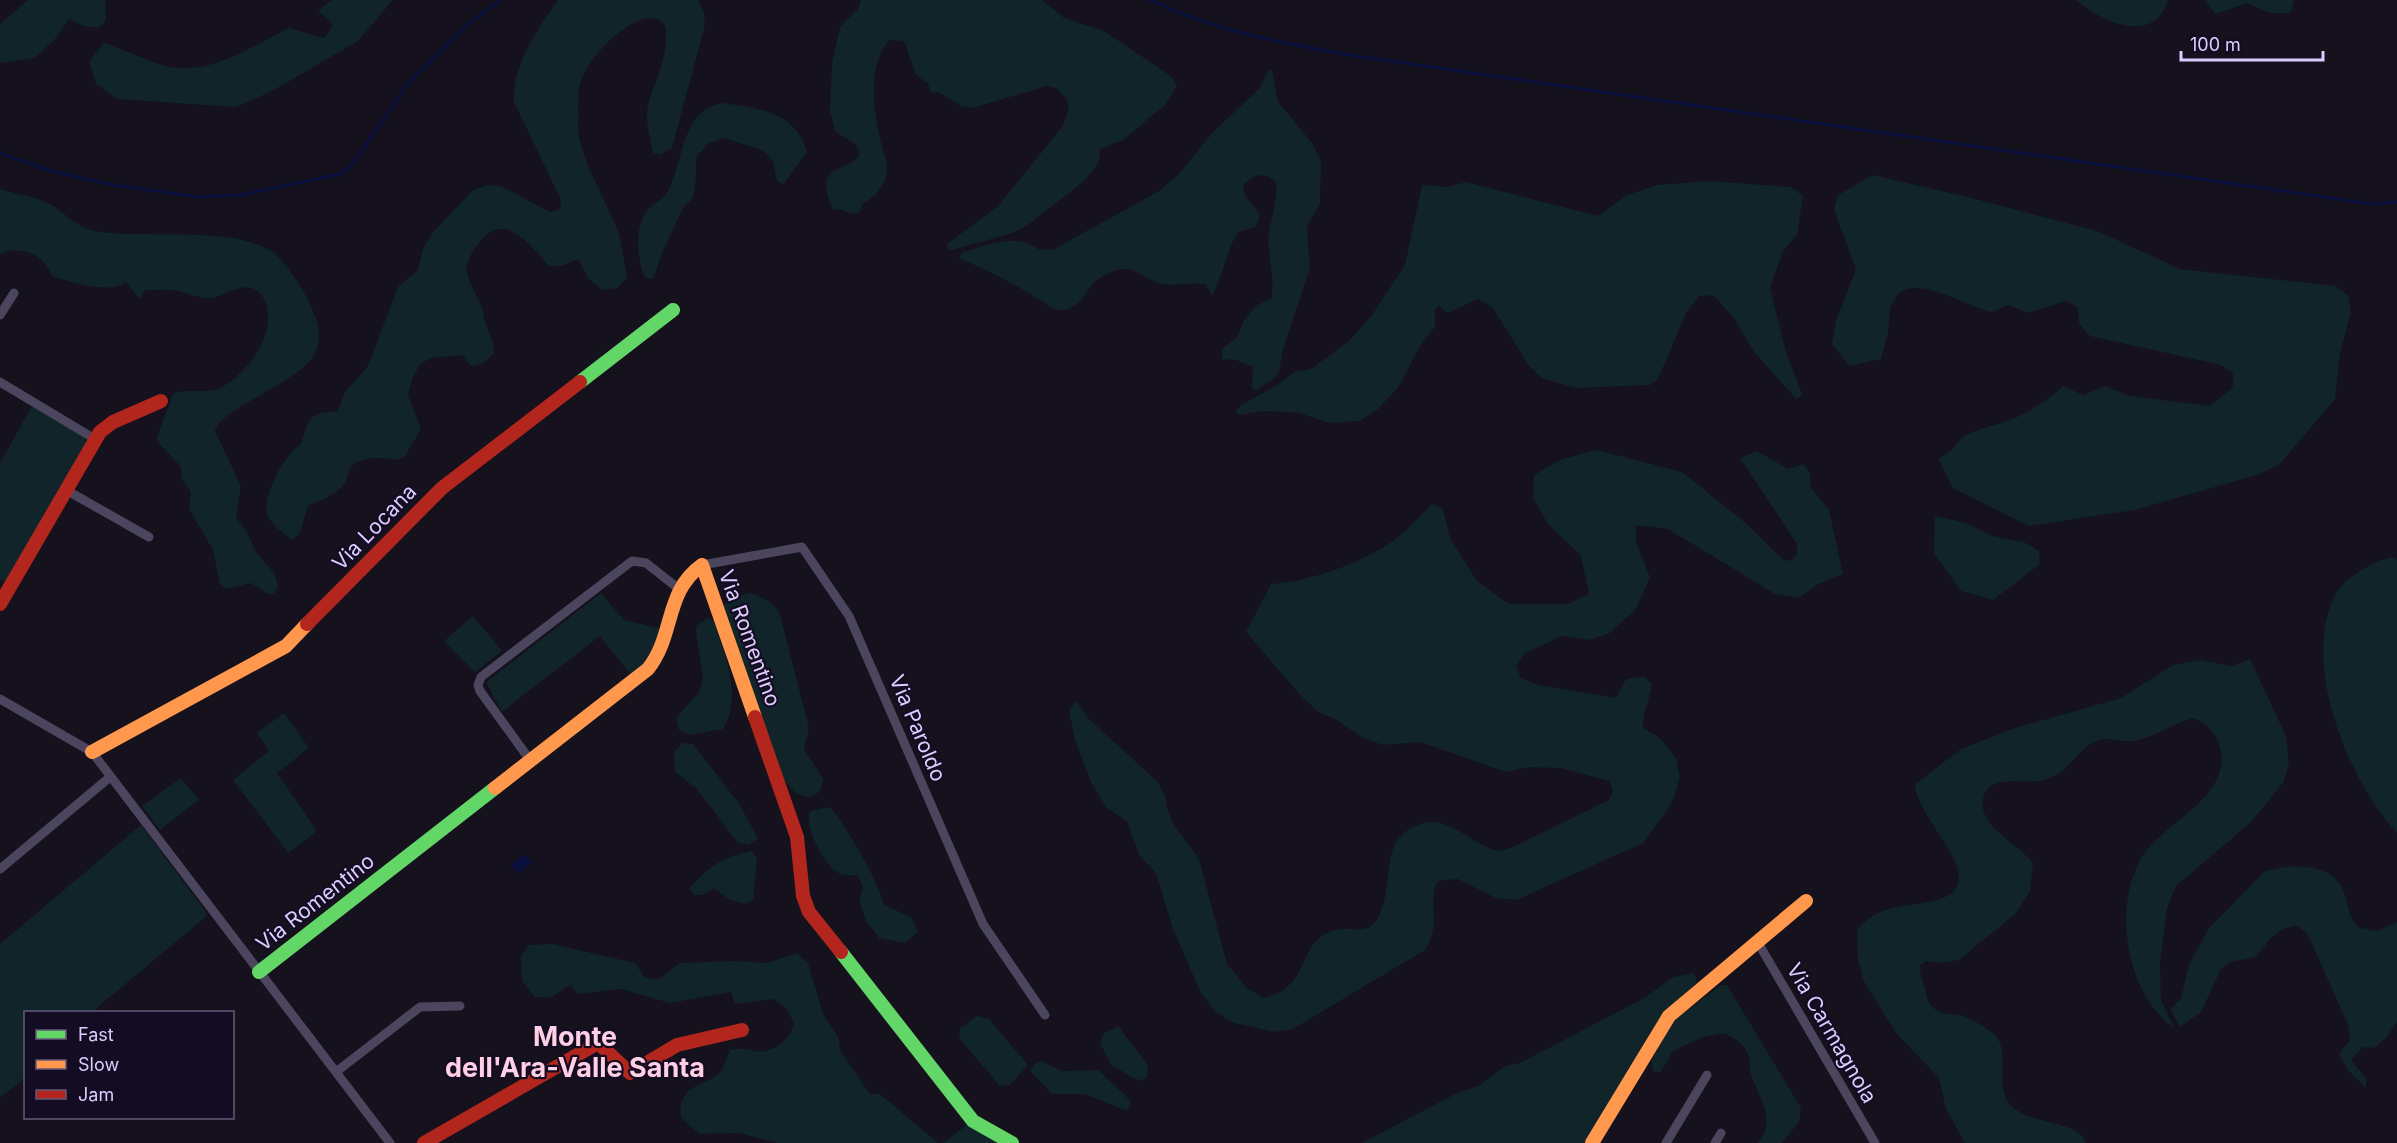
<svg xmlns="http://www.w3.org/2000/svg" width="2397" height="1143" viewBox="0 0 2397 1143" font-family="Inter,sans-serif">
	<style>
		.green { fill: #10242a }
		.water { fill: #08103d }
		.lines { fill: none; stroke-linecap: round; stroke-linejoin: round }
		.stream { stroke: #08103d; stroke-width: 3 }
		.street { stroke: #4b455e; stroke-width: 9 }
		.fast { stroke: #63d668; stroke-width: 14 }
		.slow { stroke: #ff974d; stroke-width: 14 }
		.jam { stroke: #b3261e; stroke-width: 14 }
		.labels { text-anchor: middle; dominant-baseline: central; stroke-width: 4.5; stroke-linejoin: round; paint-order: stroke }
		.street-label { font-size: 21px; fill: #ddcdff; stroke: #140c22 }
		.district-label { font-size: 27px; font-weight: bold; fill: #ffcfe4; stroke: #140c22 }
	</style>
	<rect width="100%" height="100%" fill="#15111d"/>
	<path class="green" d="M 28,0 L 105,0 L 106,20 L 99,28 L 83,26 L 69,19 L 56,38 L 35,58 L 0,63 L 0,24 Z
		M 332,0 L 393,0 L 358,41 L 274,90 L 236,107 L 117,99 L 96,84 L 89,61 L 104,43 C 126,50 148,62 170,67 C 211,75 254,45 289,28 L 324,38 L 333,25 L 318,10 Z
		M 558,0 L 698,0 L 704,13 L 705,25 L 672,148 L 660,155 L 653,153 C 651,141 646,125 647,112 C 651,85 673,52 664,24 C 642,0 586,57 580,85 C 577,98 579,113 578,126 C 578,156 608,203 618,232 C 622,246 624,262 627,277 L 618,288 L 602,290 L 588,278 L 578,259 L 564,265 L 550,267 C 530,246 505,208 479,243 C 473,251 465,261 467,272 C 470,285 478,298 483,310 C 483,326 495,338 494,354 L 481,364 L 471,366 L 462,355 L 431,358 L 420,364 L 412,379 L 408,395 L 421,429 L 405,456 L 396,460 C 383,457 360,456 351,467 C 347,472 348,479 344,484 C 336,495 320,501 308,506 L 300,533 L 293,540 C 283,533 270,525 267,513 C 262,495 286,452 301,444 C 310,417 308,413 338,411 L 345,392 L 368,366 L 398,287 L 418,270 L 423,249 L 433,232 L 473,190 L 488,185 L 501,186 L 550,212 L 560,209 L 561,200 L 514,102 C 512,65 538,29 558,0 Z
		M 861,0 L 1042,0 L 1064,18 L 1104,31 L 1171,76 L 1177,86 L 1165,105 L 1123,140 L 1100,149 L 1099,162 L 1085,180 L 1028,225 L 1013,233 L 948,251 L 947,244 L 998,206 L 1063,126 L 1069,108 L 1067,99 L 1056,88 L 1047,86 L 973,108 L 961,106 L 938,92 L 931,93 L 928,84 L 916,75 L 904,41 L 889,40 C 868,66 873,107 880,138 C 882,148 887,160 887,170 C 887,183 875,198 863,203 L 859,213 L 850,214 L 841,209 L 833,210 C 812,159 845,176 860,154 L 856,145 L 835,131 L 830,111 L 832,64 L 840,27 L 858,9 Z
		M 2076,0 L 2168,0 C 2154,47 2100,21 2076,0 Z
		M 2204,0 L 2294,0 L 2291,13 L 2269,13 L 2247,3 L 2216,14 Z
		M 1272,70 L 1278,102 L 1313,144 L 1321,162 L 1320,204 L 1307,226 L 1310,267 L 1282,353 L 1280,369 L 1275,378 L 1256,390 L 1252,388 L 1253,367 L 1236,360 L 1222,359 L 1222,349 L 1237,337 L 1244,320 L 1257,305 L 1271,299 C 1276,277 1266,254 1269,232 C 1272,216 1276,201 1277,184 L 1268,176 L 1255,175 L 1243,185 L 1245,195 L 1260,215 L 1256,227 L 1238,232 C 1226,252 1223,275 1212,296 L 1206,285 C 1191,281 1179,286 1165,284 C 1137,281 1138,257 1101,277 C 1085,286 1083,311 1060,310 C 1053,310 1046,304 1040,300 C 1013,283 988,270 958,258 L 963,252 C 980,247 1005,237 1024,242 C 1040,247 1032,251 1054,249 L 1159,191 L 1180,173 L 1213,132 L 1260,88 L 1268,71 Z
		M 724,103 C 760,109 795,111 807,152 L 784,184 L 777,181 L 773,161 L 762,150 L 724,138 L 709,143 L 696,157 L 696,178 L 693,198 L 683,208 L 662,253 L 654,278 L 650,279 L 644,276 C 638,258 635,235 643,217 C 649,205 663,201 668,191 C 685,160 680,109 724,103 Z
		M 1872,175 L 1964,196 L 2097,231 L 2180,269 L 2336,286 L 2348,295 L 2351,312 L 2340,353 L 2335,399 L 2279,465 L 2257,475 L 2135,510 L 2029,526 L 1953,488 L 1938,458 C 1957,451 1954,442 1967,435 C 1980,428 1993,426 2007,421 C 2022,416 2052,398 2063,386 L 2083,395 L 2105,386 L 2130,396 L 2210,406 L 2233,387 L 2233,373 L 2221,365 L 2090,336 L 2079,324 L 2078,307 L 2066,301 L 2028,313 L 2008,305 L 1993,312 C 1967,309 1908,265 1892,304 C 1888,312 1890,323 1888,332 C 1886,341 1883,350 1881,359 L 1849,366 L 1832,344 L 1836,321 L 1856,269 L 1834,210 L 1837,196 Z
		M 1708,181 L 1791,187 L 1803,196 L 1797,235 L 1783,251 L 1770,288 L 1786,352 L 1802,394 L 1797,400 L 1754,352 L 1733,317 L 1713,295 L 1699,296 L 1687,311 L 1658,379 L 1650,385 L 1577,388 L 1543,379 L 1529,366 L 1493,308 L 1478,299 L 1448,313 L 1439,306 L 1435,309 L 1435,327 L 1420,346 L 1398,388 L 1378,409 L 1360,421 L 1330,423 L 1299,413 L 1264,411 L 1239,415 L 1236,411 L 1241,405 L 1279,384 L 1294,372 L 1311,369 L 1350,340 L 1372,315 L 1405,265 L 1422,185 L 1447,187 L 1466,182 L 1598,216 L 1627,195 L 1658,185 Z
		M 0,189 C 16,194 38,197 52,205 C 64,213 76,225 90,230 C 105,234 124,234 140,234 C 178,235 235,231 270,250 C 283,258 304,290 310,304 C 318,322 324,337 314,355 C 297,384 219,409 215,431 L 241,486 L 236,518 L 246,530 L 256,552 L 275,574 L 278,587 L 275,593 L 268,594 L 251,583 L 225,589 L 220,584 L 213,550 L 189,509 L 191,492 L 181,478 L 181,467 L 156,440 L 173,394 C 188,386 207,396 222,387 C 249,371 276,335 266,303 C 264,298 259,291 254,289 C 241,282 224,297 210,298 C 200,299 188,293 178,291 C 168,289 157,290 146,290 L 139,299 L 126,282 C 110,295 72,282 53,277 C 43,260 39,253 19,251 C 11,250 7,250 0,255 Z
		M 32,406 L 84,437 L 87,446 L 7,583 L 0,579 L 0,463 Z
		M 1597,450 L 1682,472 L 1748,525 L 1782,559 L 1791,561 L 1797,555 L 1797,544 L 1740,458 L 1757,451 L 1788,469 L 1804,464 L 1810,473 L 1811,488 L 1829,510 L 1843,574 L 1818,584 L 1799,598 L 1775,594 L 1668,529 L 1636,525 L 1636,542 L 1650,577 L 1636,609 L 1610,633 L 1589,640 L 1562,636 L 1526,653 L 1516,665 L 1521,678 L 1539,685 L 1616,698 L 1626,679 L 1643,676 L 1652,684 C 1650,700 1642,713 1643,728 L 1660,738 L 1676,758 L 1680,777 L 1672,803 L 1643,843 L 1516,900 L 1496,898 L 1458,879 L 1438,881 C 1426,901 1443,922 1425,950 L 1293,1029 L 1276,1032 L 1234,1023 L 1215,1012 L 1201,993 L 1173,929 L 1156,873 L 1139,855 L 1127,821 L 1106,807 L 1091,782 L 1075,740 L 1069,711 L 1076,700 L 1089,719 L 1158,782 L 1165,796 L 1167,808 L 1173,824 L 1199,859 L 1227,964 L 1246,987 L 1263,998 C 1311,989 1296,943 1332,931 C 1354,923 1369,941 1381,911 C 1395,877 1378,835 1424,823 C 1448,816 1473,844 1495,850 C 1500,852 1508,849 1513,847 L 1609,800 L 1613,790 L 1610,781 L 1560,768 L 1529,767 L 1506,772 L 1420,742 L 1382,745 L 1360,736 L 1337,720 L 1318,712 L 1299,694 L 1246,632 L 1271,584 C 1312,581 1366,562 1398,537 C 1410,527 1421,515 1432,504 L 1443,509 L 1450,538 L 1477,581 L 1509,604 L 1568,604 L 1589,594 L 1581,556 L 1548,524 L 1533,498 L 1534,475 L 1562,459 Z
		M 1935,516 L 1967,523 L 1991,536 L 2024,542 L 2039,551 L 2040,564 L 1993,600 L 1961,591 L 1934,553 Z
		M 2391,557 L 2397,560 L 2397,833 C 2349,782 2300,663 2335,595 C 2344,577 2373,562 2391,557 Z
		M 601,593 L 624,620 L 662,629 L 651,657 L 632,676 L 600,636 L 502,712 L 486,682 Z
		M 751,593 L 769,601 L 779,611 L 809,728 L 804,749 L 824,780 L 819,792 L 809,798 L 795,793 L 784,780 L 723,611 L 723,605 L 738,596 Z
		M 473,616 L 502,651 L 475,672 L 444,641 Z
		M 707,618 L 714,621 C 725,654 743,697 723,729 L 689,735 L 679,730 L 676,718 L 699,692 L 703,678 L 696,631 L 697,625 Z
		M 2250,659 L 2286,736 L 2289,764 L 2283,783 L 2250,823 L 2176,886 L 2167,908 L 2160,963 L 2161,1000 L 2174,1028 C 2168,1025 2162,1019 2158,1013 C 2125,976 2116,907 2139,862 C 2158,823 2233,800 2220,747 C 2216,732 2207,725 2194,718 C 2173,723 2156,737 2134,741 C 2121,743 2107,735 2094,742 C 2071,755 2073,771 2044,780 C 2028,785 1994,774 1985,793 C 1971,823 2019,844 2033,863 L 2030,892 L 2015,914 L 1959,960 L 1942,963 L 1927,961 L 1921,964 C 1919,973 1922,978 1924,986 C 1926,991 1927,999 1930,1004 C 1939,1016 1951,1013 1964,1016 C 1972,1019 1989,1029 1995,1035 C 2014,1056 1988,1092 2018,1111 C 2035,1124 2080,1122 2086,1143 L 1965,1143 L 1946,1109 L 1939,1078 L 1897,1034 L 1863,980 L 1858,959 L 1857,931 C 1881,894 1938,913 1956,888 C 1973,865 1914,812 1915,784 L 1961,749 L 2015,728 L 2121,698 L 2173,665 L 2200,660 L 2232,666 Z
		M 284,713 L 309,748 L 277,773 L 317,831 L 288,853 L 233,780 L 269,751 L 257,733 Z
		M 682,743 L 693,744 L 738,802 L 758,838 L 749,845 L 738,843 L 697,789 L 675,772 L 674,752 Z
		M 181,778 L 199,799 L 160,830 L 142,806 Z
		M 830,807 C 848,829 878,880 884,905 L 911,917 L 918,932 L 905,943 L 879,938 L 866,921 L 859,899 L 863,889 L 858,875 C 854,875 848,876 843,875 C 826,871 803,826 810,811 Z
		M 141,825 L 208,915 L 92,1012 L 26,1012 L 25,1078 L 0,1098 L 0,944 Z
		M 752,851 L 757,858 L 753,900 L 746,904 L 730,900 L 714,888 L 702,895 L 694,895 L 689,889 C 709,866 722,857 752,851 Z
		M 2291,866 C 2312,867 2333,868 2343,890 C 2350,905 2346,914 2359,928 L 2378,931 L 2397,922 L 2397,1022 L 2385,1039 L 2374,1048 L 2363,1047 L 2351,1060 L 2366,1078 L 2366,1088 L 2348,1070 L 2339,1054 L 2350,1040 L 2349,1027 L 2308,935 L 2297,926 C 2273,929 2271,940 2256,957 L 2230,962 L 2221,969 L 2201,1012 L 2180,1027 L 2170,1009 L 2181,999 L 2189,964 L 2209,928 L 2265,871 Z
		M 552,944 L 635,963 L 645,978 L 659,979 L 680,963 L 735,961 L 767,963 L 797,953 L 808,963 L 823,1014 L 839,1038 L 840,1050 L 870,1094 L 880,1094 L 938,1143 L 778,1143 L 739,1133 L 699,1134 L 681,1118 C 677,1083 704,1088 719,1073 C 724,1068 727,1057 730,1050 C 751,1044 759,1061 781,1043 C 789,1037 791,1033 794,1023 L 786,1008 L 773,999 L 735,1004 L 731,992 L 670,1003 L 621,989 L 578,994 L 570,985 L 550,998 L 535,997 L 522,981 L 521,956 L 529,945 Z
		M 1694,973 L 1697,982 L 1656,1023 L 1589,1143 L 1362,1143 L 1453,1095 L 1480,1085 L 1505,1066 L 1520,1063 L 1646,997 L 1673,977 Z
		M 1721,985 L 1727,985 L 1801,1108 L 1799,1122 L 1782,1143 L 1757,1143 C 1777,1123 1761,1100 1752,1078 C 1748,1067 1752,1057 1744,1047 C 1739,1041 1731,1037 1724,1033 L 1703,1037 L 1673,1051 L 1661,1072 L 1654,1072 L 1651,1061 L 1673,1021 Z
		M 977,1016 L 989,1019 L 1028,1065 L 1010,1085 L 1000,1086 L 959,1038 L 960,1028 Z
		M 1118,1026 L 1148,1065 L 1147,1077 L 1139,1081 L 1111,1065 L 1100,1043 L 1104,1033 Z
		M 1041,1061 L 1062,1071 L 1098,1070 L 1131,1101 L 1127,1111 L 1084,1094 L 1052,1094 L 1030,1071 L 1035,1063 Z
		M 968,1124 L 997,1142 L 996,1143 L 943,1143 Z"/>
	<path class="water" d="M 525,854 L 532,862 L 518,873 L 511,865 Z"/>
	<g class="lines">
		<path class="stream" d="M 1150,0 C 1215,31 1285,44 1356,56 L 2372,204 L 2397,202
			M 0,153 L 51,171 L 113,185 L 199,197 L 241,195 L 340,174 L 351,166 L 409,82 L 467,25 L 500,0"/>
		<path class="street" d="M 0,315 L 14,293
			M 0,382 L 95,439
			M 66,490 L 149,537
			M 702,565 L 802,547 L 849,616 L 983,924 L 1045,1015
			M 0,699 L 92,752 L 390,1143
			M 530,760 L 480,691 L 478,685 L 481,677 L 632,561 L 646,563 L 679,589
			M 0,869 L 110,777
			M 1757,941 L 1875,1143
			M 336,1072 L 420,1007 L 460,1006
			M 1666,1143 L 1707,1075
			M 1715,1143 L 1721,1133"/>
		<path class="fast" d="M 580,382 L 673,310
			M 841,952 L 973,1121 L 1012,1143
			M 259,972 L 495,788"/>
		<path class="slow" d="M 92,752 L 286,646 L 307,624
			M 495,788 L 648,669 C 675,635 664,592 702,565 L 755,717
			M 1592,1143 L 1669,1016 L 1806,901"/>
		<path class="jam" d="M 0,604 L 100,432 L 113,422 L 161,401
			M 307,624 L 442,488 L 580,382
			M 755,717 L 797,837 L 803,896 L 809,912 L 841,952
			M 424,1143 L 598,1043 L 630,1073 L 677,1045 L 742,1030"/>
	</g>
	<g class="labels">
		<g class="street-label">
			<text transform="translate(374 527) rotate(-46)">Via Locana</text>
			<text transform="translate(750 638) rotate(70)">Via Romentino</text>
			<text transform="translate(918 728) rotate(67)">Via Paroldo</text>
			<text transform="translate(315 902) rotate(-38)">Via Romentino</text>
			<text transform="translate(1832 1033) rotate(60)">Via Carmagnola</text>
		</g>
		<g class="district-label">
			<text x="575" y="1036">Monte<tspan x="575" dy="31">dell'Ara-Valle Santa</tspan></text>
		</g>
	</g>
	<rect x="24" y="1011" width="210" height="108" fill="#140c22" stroke="#64597a" stroke-width="1.5"/>
	<rect x="36" y="1030" width="30" height="9" fill="#63d668" stroke="#64597a" stroke-width="1.5"/>
	<text x="78" y="1041" font-size="18" fill="#ddcdff">Fast</text>
	<rect x="36" y="1060" width="30" height="9" fill="#ff974d" stroke="#64597a" stroke-width="1.5"/>
	<text x="78" y="1071" font-size="18" fill="#ddcdff">Slow</text>
	<rect x="36" y="1090" width="30" height="9" fill="#b3261e" stroke="#64597a" stroke-width="1.5"/>
	<text x="78" y="1101" font-size="18" fill="#ddcdff">Jam</text>
	<path d="M2181 51v9h142v-9" fill="none" stroke="#ddcdff" stroke-width="3"/>
	<text x="2190" y="51" font-size="18" fill="#ddcdff" stroke="#140c22" stroke-width="4.5" paint-order="stroke">100 m</text>
</svg>
